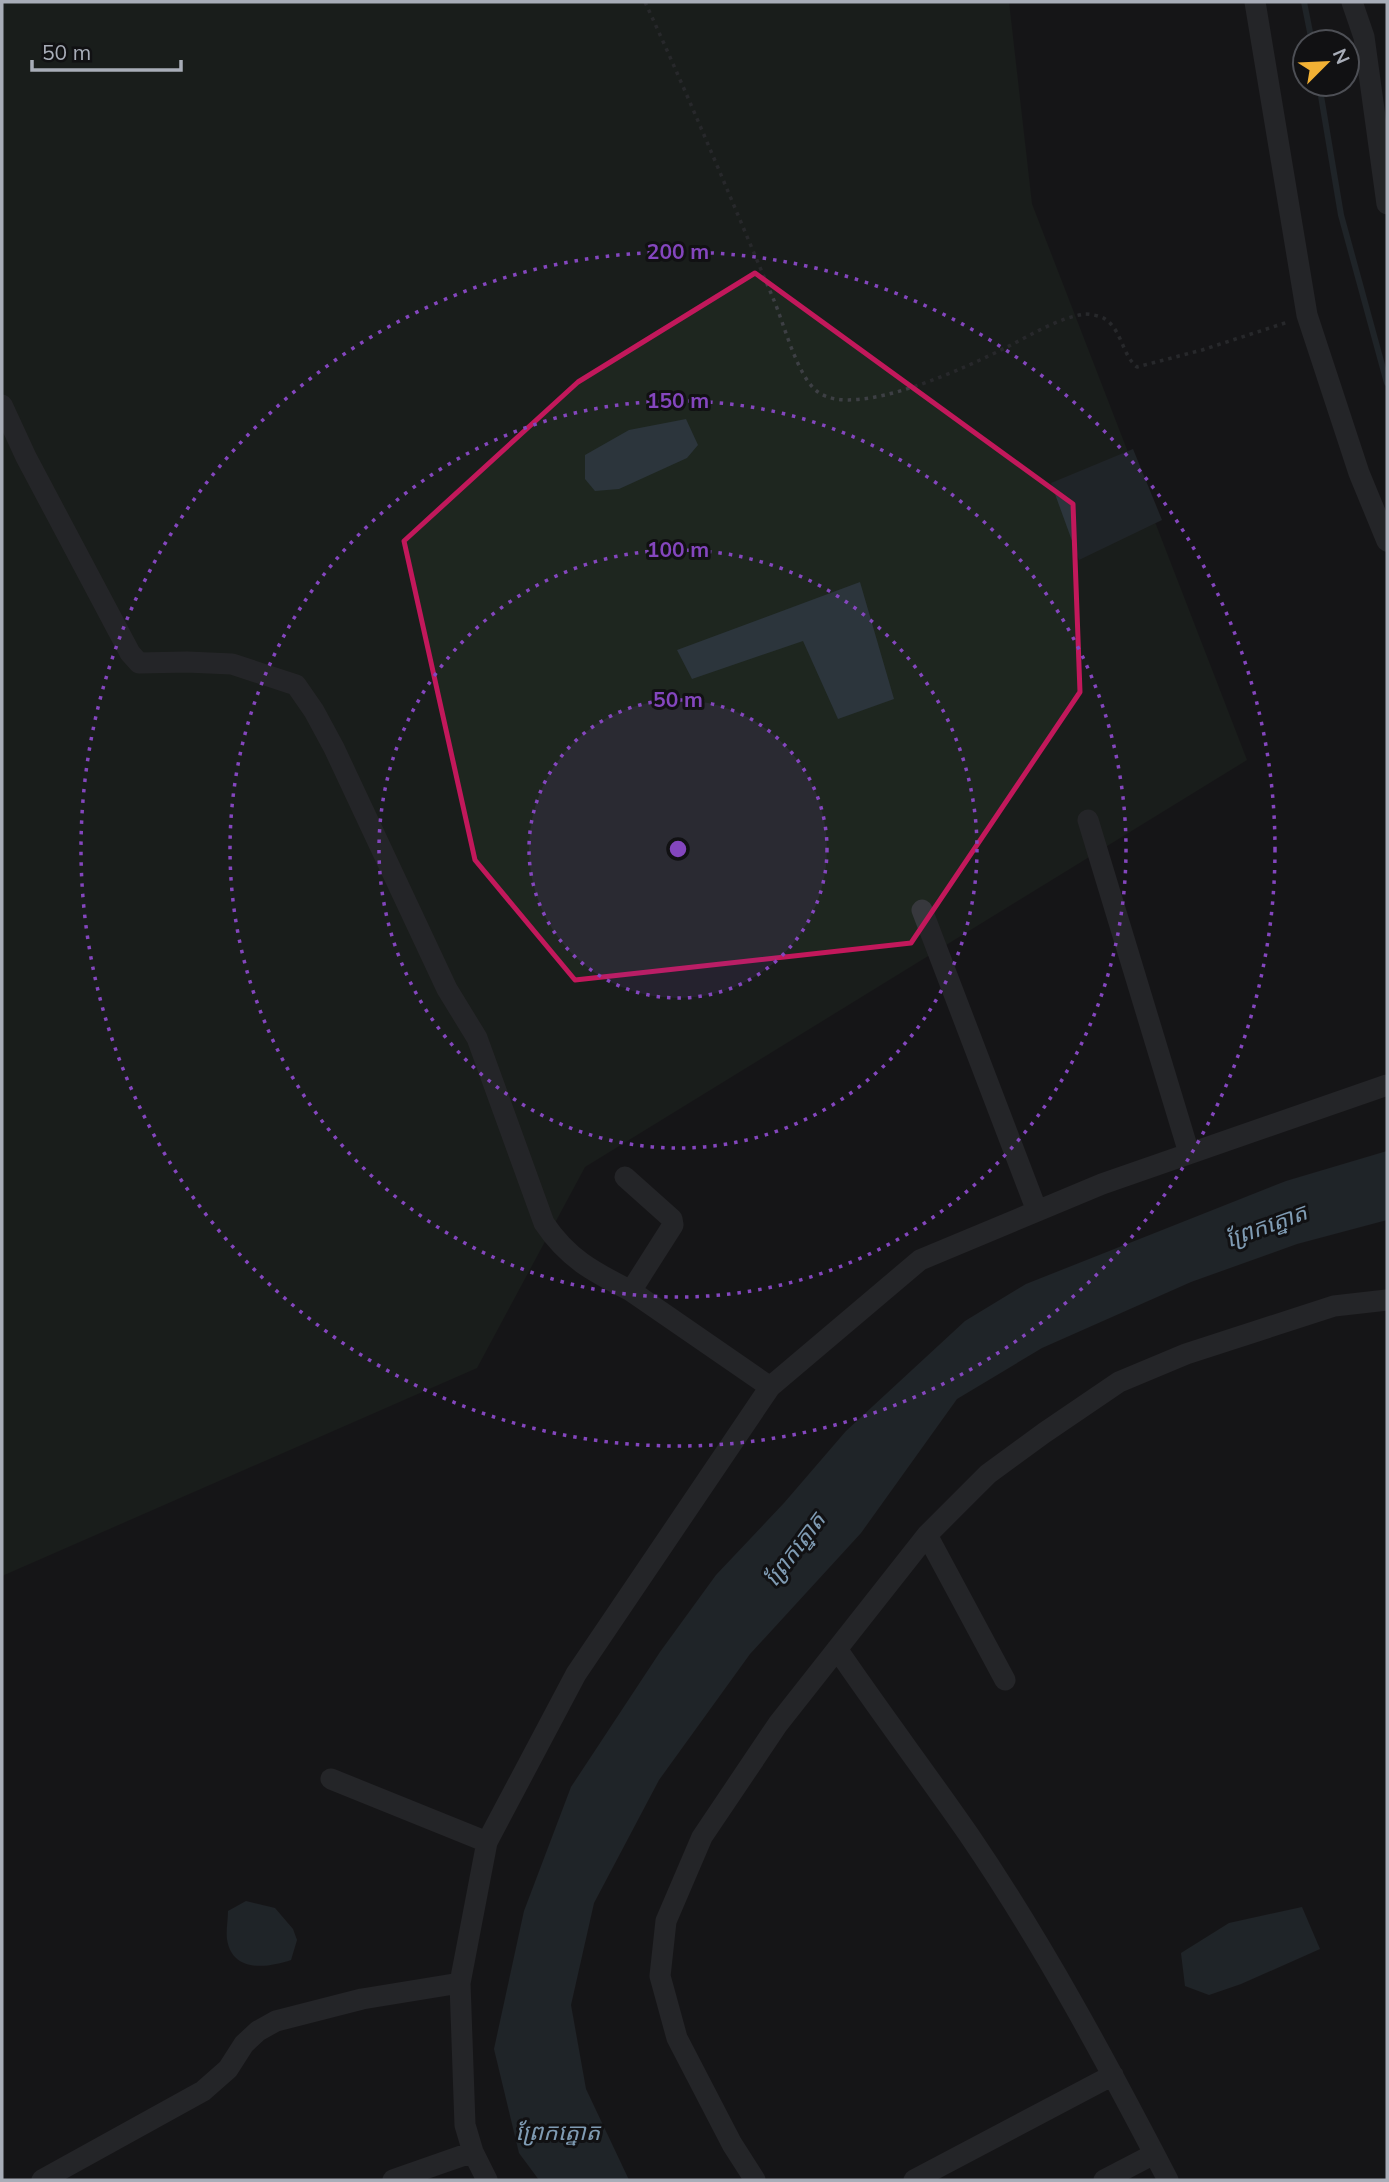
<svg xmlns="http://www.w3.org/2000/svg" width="1389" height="2182" viewBox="0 0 1389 2182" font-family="Mulish,'Noto Sans Khmer',sans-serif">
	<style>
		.green { fill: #1e261f }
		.water { fill: #2c353c }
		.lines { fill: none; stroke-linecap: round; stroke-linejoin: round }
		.stream { stroke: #2c353c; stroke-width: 6 }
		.path { stroke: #3d3f44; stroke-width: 3.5; stroke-dasharray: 3.5 5; stroke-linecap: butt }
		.minor { stroke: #37383d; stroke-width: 21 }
		.marked { fill: none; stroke: #c2185b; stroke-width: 5; stroke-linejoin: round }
		.ring { fill: none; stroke: #8446be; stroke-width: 3.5; stroke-dasharray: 3.5 7 }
		.labels { text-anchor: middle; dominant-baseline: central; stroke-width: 6; stroke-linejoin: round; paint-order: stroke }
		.water-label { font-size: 23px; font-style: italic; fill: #7f9bb3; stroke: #111113 }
		.centre { fill: #8446be; stroke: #111113; stroke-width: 3.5 }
		.ring-label { font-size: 21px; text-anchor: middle; font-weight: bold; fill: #8446be; stroke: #111113; stroke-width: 6; stroke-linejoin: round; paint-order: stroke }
	</style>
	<rect width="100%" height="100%" fill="#161618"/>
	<path class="green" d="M 2,2 L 1009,2 L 1032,204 L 1247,760 L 585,1167 L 477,1368 L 2,1576 Z"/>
	<path class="water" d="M 686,419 L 698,445 L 687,458 L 619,489 L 595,491 L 585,479 L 585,455 L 629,430 Z
		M 1133,449 L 1162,520 L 1079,560 L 1051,483 Z
		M 860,582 L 894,699 L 838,719 L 803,641 L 692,679 L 677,650 Z
		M 1387,1151 L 1387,1220 L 1297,1244 L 1191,1282 L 1042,1348 L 957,1399 L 861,1533 L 750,1654 L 659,1780 L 594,1903 L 571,2005 L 586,2089 L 629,2180 L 539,2180 L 519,2153 L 494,2049 L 524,1911 L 571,1787 L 660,1652 L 716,1575 L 784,1503 L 846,1431 L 965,1321 L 1026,1284 L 1286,1181 Z
		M 246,1901 L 275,1908 L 293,1929 L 297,1940 L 291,1960 C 267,1968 232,1973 227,1939 C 226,1930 228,1920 228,1911 Z
		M 1302,1907 L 1320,1949 L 1241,1984 L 1209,1995 L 1185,1986 L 1181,1953 L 1229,1923 Z"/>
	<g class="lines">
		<path class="stream" d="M 1304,2 L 1312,42
			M 1319,84 L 1341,215 L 1387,383"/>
		<path class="path" d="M 645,2 C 690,99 731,199 773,298 C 784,323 797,377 818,392 C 856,420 969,366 1007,347 C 1031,335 1058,318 1085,314 C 1090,314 1101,316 1105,319 C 1122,330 1122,355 1137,367 L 1202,350 L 1288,322"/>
		<path class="minor" d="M 1255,2 L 1307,315 L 1359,473 L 1387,541
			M 1352,2 L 1364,37 L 1387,204
			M 2,405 L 26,457 L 130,653 L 139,663 L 187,662 L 232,664 L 296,685 L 314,711 L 334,748 L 447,989 L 477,1038 L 544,1223 C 568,1259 594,1272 631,1291
			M 1088,820 L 1189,1153
			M 922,910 L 1037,1211
			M 625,1177 L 672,1219 L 673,1225 L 631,1291 L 770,1387
			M 927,1535 L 1005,1680
			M 837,1649 C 880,1712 926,1773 969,1835 C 1044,1945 1107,2063 1168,2180
			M 331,1779 L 487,1842
			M 42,2180 L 203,2091 L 228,2069 L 244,2044 L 258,2031 L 276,2021 L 362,1999 L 460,1983
			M 393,2180 L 473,2152
			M 487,2180 L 473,2152 L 465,2125 L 460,1983 L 487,1842 L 576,1674 L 770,1387 L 920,1260 L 1102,1184 L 1387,1085
			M 755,2180 L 732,2144 L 677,2038 L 660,1976 L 666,1921 L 702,1837 L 778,1724 L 927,1535 L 988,1474 L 1044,1433 L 1119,1382 L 1186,1354 L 1334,1306 L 1387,1300
			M 914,2180 L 1113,2075
			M 1104,2180 L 1154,2154"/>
	</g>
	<path d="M0 0H1389V2182H0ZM 755,273 L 1073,504 L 1080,692 L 911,943 L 575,980 L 475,860 L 404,541 L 578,382 Z" fill="#161618" fill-opacity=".55" fill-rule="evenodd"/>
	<path class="marked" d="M 755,273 L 1073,504 L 1080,692 L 911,943 L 575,980 L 475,860 L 404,541 L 578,382 Z"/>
	<circle cx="678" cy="849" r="149" fill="#8446be" fill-opacity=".12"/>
	<g class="ring">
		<circle cx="678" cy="849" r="149"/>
		<circle cx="678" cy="849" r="299"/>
		<circle cx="678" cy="849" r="448"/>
		<circle cx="678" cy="849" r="597"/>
	</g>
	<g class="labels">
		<g class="water-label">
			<text transform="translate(1266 1225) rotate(-20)">ព្រែកត្នោត</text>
			<text transform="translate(794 1549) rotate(-53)">ព្រែកត្នោត</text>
			<text x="558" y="2131">ព្រែកត្នោត</text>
		</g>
	</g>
	<circle cx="678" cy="849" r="10" class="centre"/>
	<g class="ring-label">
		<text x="678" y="259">200 m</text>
		<text x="678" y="408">150 m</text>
		<text x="678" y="557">100 m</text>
		<text x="678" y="707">50 m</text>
	</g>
	<rect width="1389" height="2182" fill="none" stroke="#a8adb8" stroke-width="7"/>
	<g transform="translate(1326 63) rotate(66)"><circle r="33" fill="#111113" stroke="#4d4f55" stroke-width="2"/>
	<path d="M0-5L12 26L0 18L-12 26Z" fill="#f2b134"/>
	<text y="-10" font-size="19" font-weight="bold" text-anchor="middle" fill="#a8adb8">N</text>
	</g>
	<path d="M32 60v10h149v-10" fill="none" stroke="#a8adb8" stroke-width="3.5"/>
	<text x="42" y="60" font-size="21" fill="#a8adb8" stroke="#111113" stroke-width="5" paint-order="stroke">50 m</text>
</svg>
